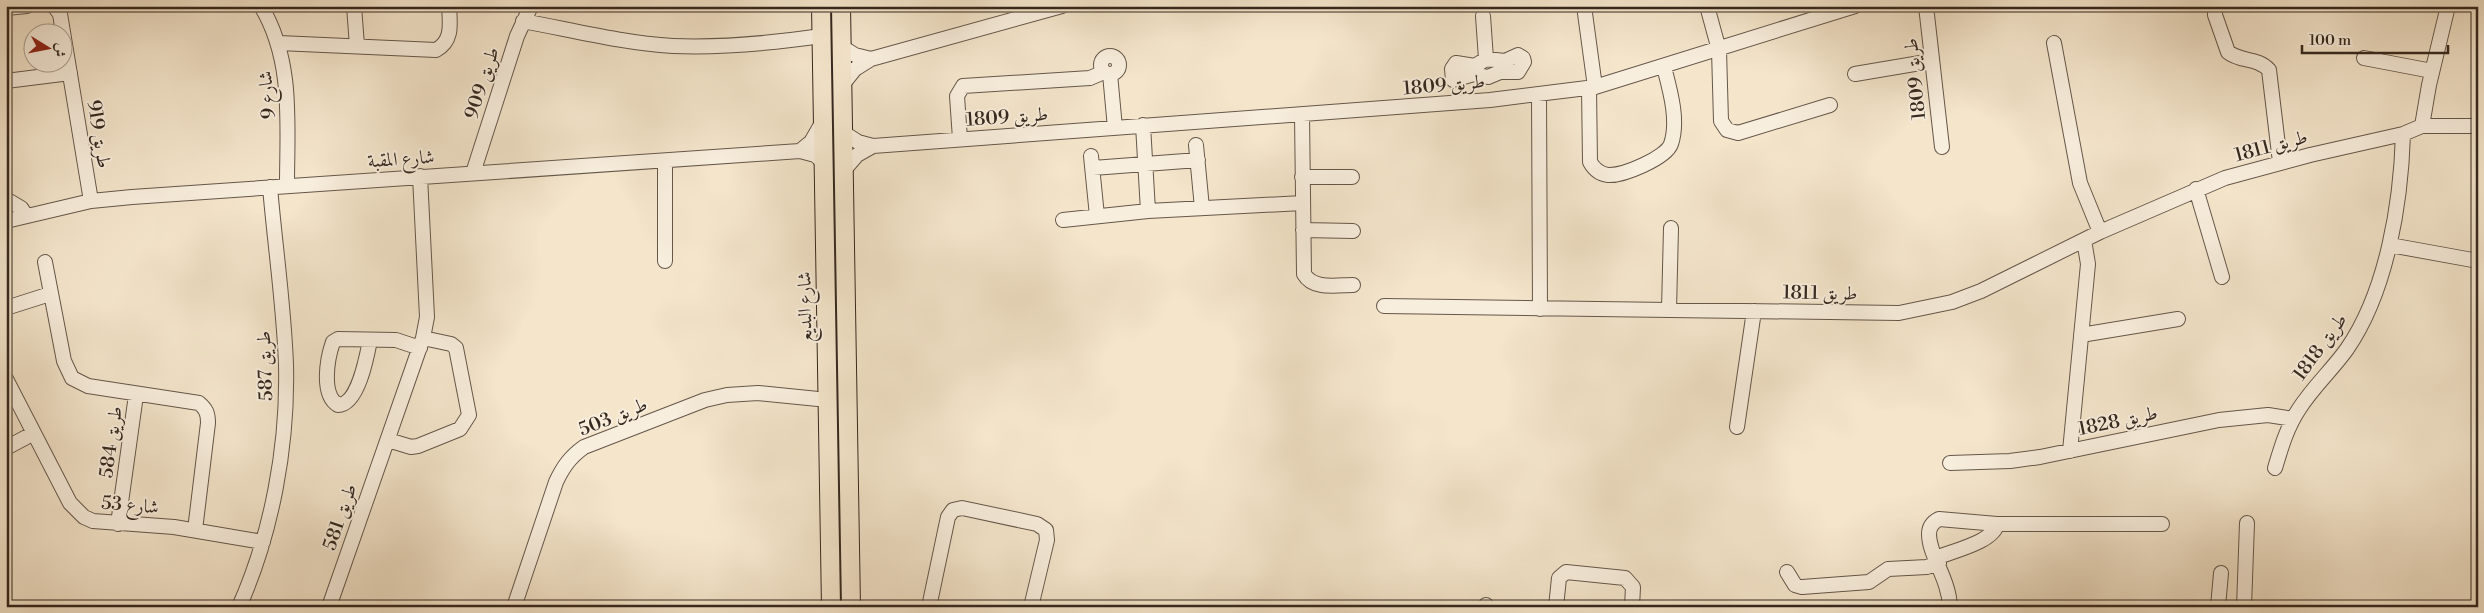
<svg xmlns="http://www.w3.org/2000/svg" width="2484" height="613" viewBox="0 0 2484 613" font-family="'Libre Bodoni',Amiri,serif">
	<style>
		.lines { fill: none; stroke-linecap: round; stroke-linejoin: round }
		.minor-casing { stroke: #65574a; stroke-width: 16 }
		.major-casing { stroke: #35281f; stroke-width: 20 }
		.minor { stroke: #f8eedd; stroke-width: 14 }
		.major { stroke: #f4e5cb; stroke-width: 18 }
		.labels { text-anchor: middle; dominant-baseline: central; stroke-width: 4; stroke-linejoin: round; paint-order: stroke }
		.street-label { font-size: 19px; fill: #35281f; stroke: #f8eedd }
	</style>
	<rect width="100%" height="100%" fill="#f4e5cb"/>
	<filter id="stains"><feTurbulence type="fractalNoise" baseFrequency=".004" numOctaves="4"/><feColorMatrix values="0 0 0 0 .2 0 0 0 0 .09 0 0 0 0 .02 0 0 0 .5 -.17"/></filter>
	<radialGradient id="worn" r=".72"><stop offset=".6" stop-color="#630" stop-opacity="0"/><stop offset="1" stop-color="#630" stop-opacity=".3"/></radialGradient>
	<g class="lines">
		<g class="minor-casing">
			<path id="minor" d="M 54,6 L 60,14 L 91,201
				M 261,6 C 294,61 287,124 287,185
				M 354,6 L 357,46
				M 1584,6 L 1595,87
				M 1707,6 L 1719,50 L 1721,121 L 1727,130 L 1738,133 L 1830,105
				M 1926,6 L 1942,147
				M 2215,6 L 2215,15 L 2228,52 C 2240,62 2257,57 2269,70 L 2280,162
				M 6,8 L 27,6
				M 1483,16 L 1486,59
				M 523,21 C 572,30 622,43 673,46 C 722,48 773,43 821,36
				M 279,43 L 436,50 C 453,41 450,24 449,6
				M 2054,43 L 2080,183 L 2100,232
				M 842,47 L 855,55 L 871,59
				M 1518,55 L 1523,58 L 1524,62 L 1518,72 L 1500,72 L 1488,77 L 1474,74 L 1453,80 L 1452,69 L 1456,63 L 1475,66 L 1486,59 L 1505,61 Z
				M1101 65a9 9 0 1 1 18 0a9 9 0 1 1-18 0Z
				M 2364,58 L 2432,71
				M 1110,74 L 1115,128
				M 1855,74 L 1932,61
				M 6,81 L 70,73
				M 843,84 L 855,69 L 871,59 L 1062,6
				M 1589,88 L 1590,162 C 1594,169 1599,174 1608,175 C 1623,176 1666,158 1671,144 C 1679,121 1670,90 1664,67
				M 1539,95 L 1540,309
				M 1302,115 L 1304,274 C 1313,290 1337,285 1353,285
				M 1143,125 L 1148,211
				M 2422,126 L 2429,85 L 2448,6
				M 844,133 L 858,142 L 873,146
				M 960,139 L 957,96 L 963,86 L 1090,78 L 1104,72
				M 1196,145 L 1202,208
				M 800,151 L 811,142 L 822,123
				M 1091,156 L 1097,216
				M 665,161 L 665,261
				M 1093,168 L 1198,160
				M 845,169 L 857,155 L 873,146 L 1490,100 L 1595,87 L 1855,6
				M 473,173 L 517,36 L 531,6
				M 1302,177 L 1352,177
				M 2196,189 L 2222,277
				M 6,199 L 21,208 L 26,215
				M 1063,220 L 1148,211 L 1303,203
				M 6,221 L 91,201 L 132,197 L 800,151 L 815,155 L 823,162
				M 1303,230 L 1353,231
				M 2390,245 L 2478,261
				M 45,262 L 64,361 L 72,378 L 88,386 L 199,403 C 206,409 208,413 208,423 L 195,530
				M 1384,306 L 1899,313 L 1952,302 L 1981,291 L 2100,232 L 2225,178 L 2310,155 L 2403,134 L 2422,126 L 2478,126
				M 6,308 L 50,294
				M 1669,310 L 1671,228
				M 2081,335 L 2178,319
				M 370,340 C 367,356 358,405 338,405 C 321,395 327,359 333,342 L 338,339 L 396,340 L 420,348
				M 6,379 L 70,503 L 84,517 L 93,521 L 174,527 L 263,542
				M 1737,427 L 1754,311
				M 388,440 L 411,447 L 418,446 L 460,429 L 469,415 L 456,348 L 451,344 L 423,338
				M 6,448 L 34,433
				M 2070,451 L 2088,264 L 2084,240
				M 1950,463 L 2010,461 L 2040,457 L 2219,420 L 2268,415 L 2293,419
				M 2275,468 C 2281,448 2287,427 2299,409 C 2313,387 2332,370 2347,349 C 2387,291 2401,203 2403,134
				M 118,524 L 136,395
				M 1936,558 C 1952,551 1994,542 1997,524
				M 1787,572 L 1795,585 L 1802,587 L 1869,582 L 1888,569 L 1927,567 L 1939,563
				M 6,605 L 7,607
				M 239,607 C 272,533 288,446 286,365 C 284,306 275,246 270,187
				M 329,607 L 423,338 L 427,317 L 420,176
				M 514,607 L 556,482 C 563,467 570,457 584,447 L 705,400 L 727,395 L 758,393 L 828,400
				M 929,607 L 948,517 L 953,510 L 962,508 L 1037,524 L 1046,530 L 1047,540 L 1031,607
				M 1486,607 L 1486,605
				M 1556,607 L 1559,578 L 1566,572 L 1625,578 L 1633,587 L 1632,607
				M 1950,607 C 1949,578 1929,556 1929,534 C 1929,527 1933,522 1939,519 L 1997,524 L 2162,524
				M 2218,607 L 2221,573
				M 2244,607 L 2247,523"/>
		</g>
		<g class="major-casing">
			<path id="major" d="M 821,6 L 831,607
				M 841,6 L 851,607"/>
		</g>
		<use href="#minor" class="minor"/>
		<use href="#major" class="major"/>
	</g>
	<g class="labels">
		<g class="street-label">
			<text transform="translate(1915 79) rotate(-96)">طريق 1809</text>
			<text transform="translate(482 83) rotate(-72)">طريق 909</text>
			<text transform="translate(1444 85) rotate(-5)">طريق 1809</text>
			<text transform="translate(267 95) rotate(-94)">شارع 9</text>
			<text transform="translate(1007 117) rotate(-4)">طريق 1809</text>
			<text transform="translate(99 134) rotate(81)">طريق 919</text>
			<text transform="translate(2271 146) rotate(-15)">طريق 1811</text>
			<text transform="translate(401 159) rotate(-4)">شارع المقبة</text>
			<text transform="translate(1820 293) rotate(1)">طريق 1811</text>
			<text transform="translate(805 307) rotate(-91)">شارع البديع</text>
			<text transform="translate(2320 347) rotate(-54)">طريق 1818</text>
			<text transform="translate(265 366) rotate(-92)">طريق 587</text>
			<text transform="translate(613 417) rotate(-22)">طريق 503</text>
			<text transform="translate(2118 421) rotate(-12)">طريق 1828</text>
			<text transform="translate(111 442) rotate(-82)">طريق 584</text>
			<text transform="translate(130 505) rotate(5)">شارع 53</text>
			<text transform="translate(340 517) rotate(-71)">طريق 581</text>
		</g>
	</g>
	<rect width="2484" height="613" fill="none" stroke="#f4e5cb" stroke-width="25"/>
	<rect x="8" y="8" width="2469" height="598" fill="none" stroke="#35281f" stroke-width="2.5"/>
	<rect x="12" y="12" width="2459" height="588" fill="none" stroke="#35281f"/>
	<g transform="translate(48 48) rotate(100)"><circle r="24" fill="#f8eedd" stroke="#aa9f91"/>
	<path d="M0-4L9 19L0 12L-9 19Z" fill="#8f2418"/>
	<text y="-8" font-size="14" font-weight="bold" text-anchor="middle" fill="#35281f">ش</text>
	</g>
	<path d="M2302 45v8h146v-8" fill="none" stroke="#35281f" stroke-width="2.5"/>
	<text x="2309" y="45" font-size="15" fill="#35281f" stroke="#f8eedd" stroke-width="4" paint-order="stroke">100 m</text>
	<rect width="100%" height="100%" filter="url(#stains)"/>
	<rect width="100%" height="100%" fill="url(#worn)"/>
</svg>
